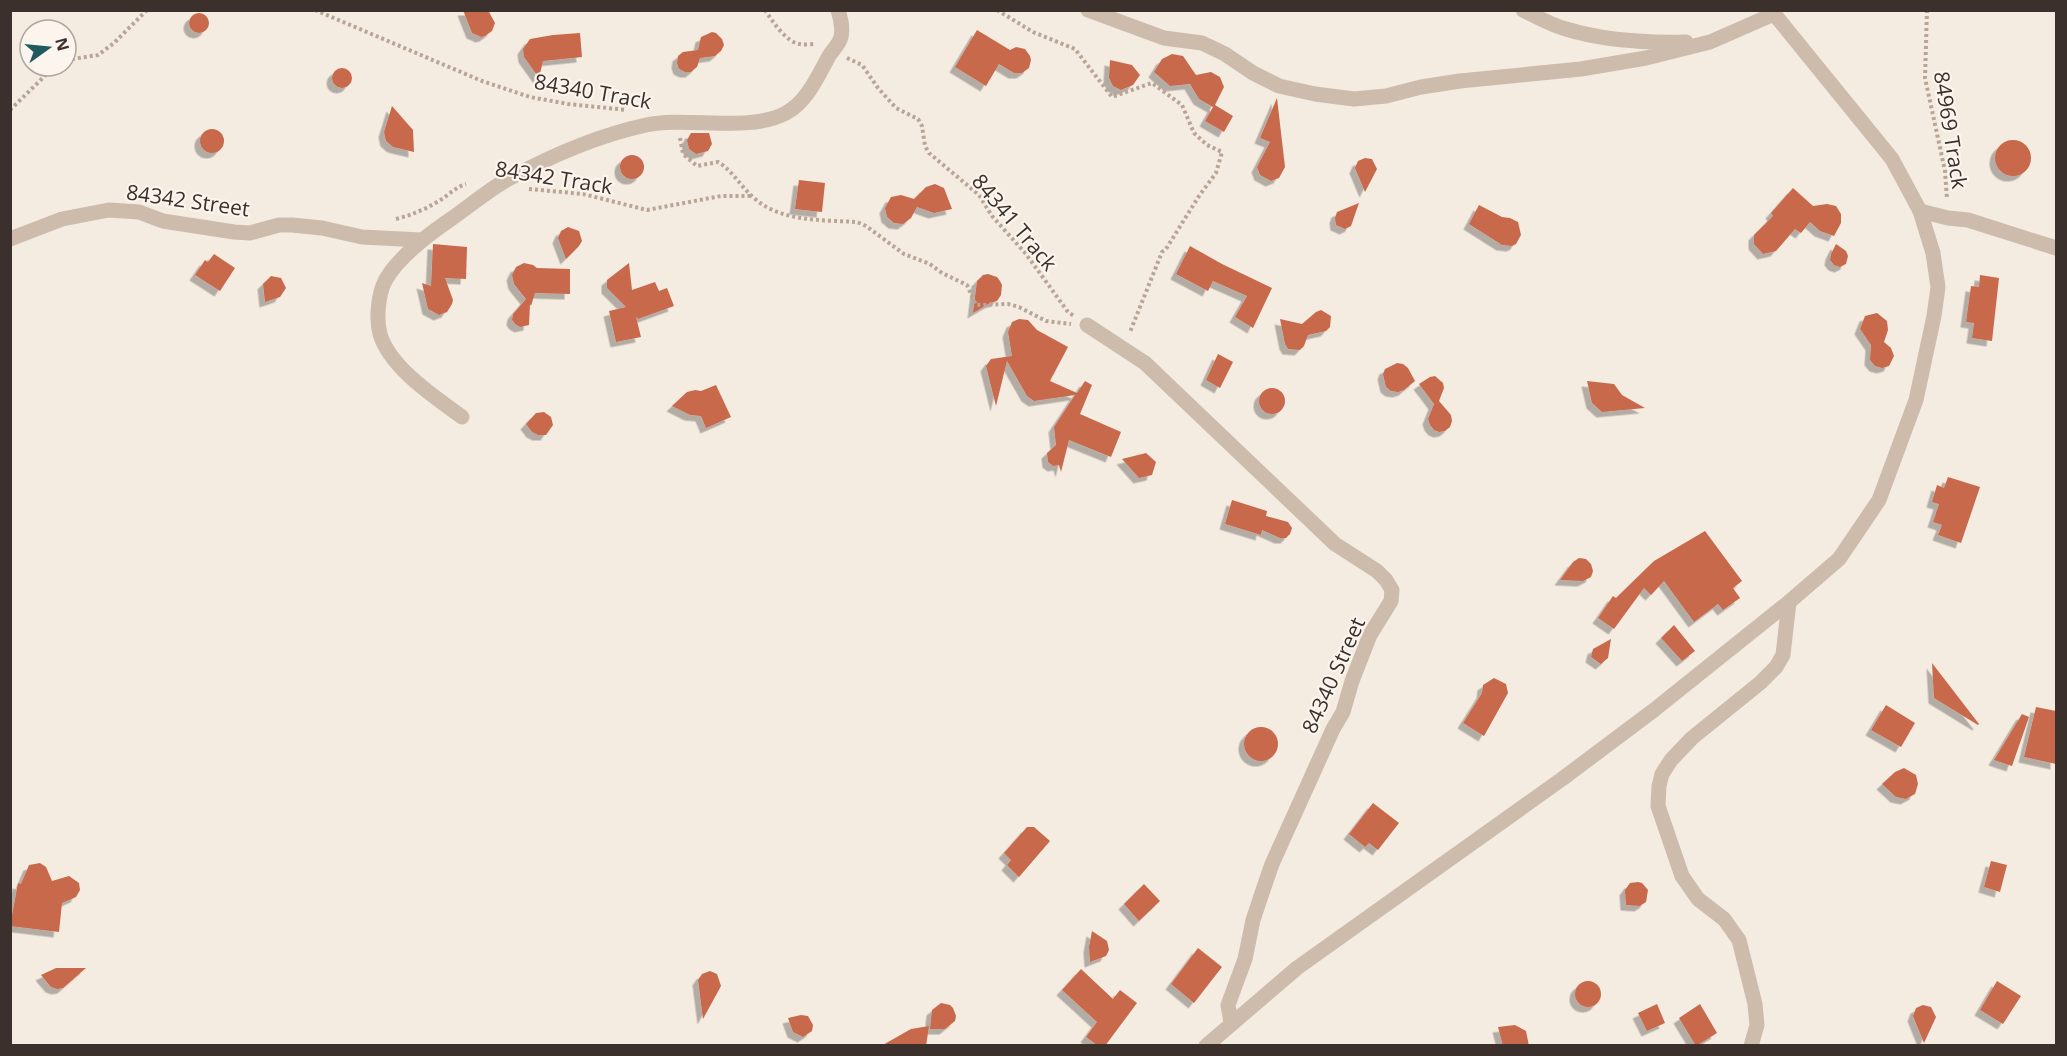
<svg xmlns="http://www.w3.org/2000/svg" width="2067" height="1056" viewBox="0 0 2067 1056" font-family="'Open Sans',sans-serif">
	<style>
		.building { fill: #c8694b; filter: url(#shadow) }
		.lines { fill: none; stroke-linecap: round; stroke-linejoin: round }
		.path { stroke: #b9a596; stroke-width: 4; stroke-dasharray: 3 3; stroke-linecap: butt }
		.minor { stroke: #cdbbac; stroke-width: 15 }
		.tertiary { stroke: #cdbbac; stroke-width: 15 }
		.labels { text-anchor: middle; dominant-baseline: central; stroke-width: 4.5; stroke-linejoin: round; paint-order: stroke }
		.street-label { font-size: 21px; fill: #3b302b; stroke: #fbf5ee }
	</style>
	<defs>
		<filter id="shadow"><feDropShadow dx="-5.5" dy="5.5" stdDeviation="0" flood-color="#0004"/></filter>
	</defs>
	<rect width="100%" height="100%" fill="#f4ebe1"/>
	<path class="building" d="M 463,10 L 485,10 L 489,12 L 495,23 L 492,31 L 485,36 L 481,37 L 472,33 Z
		M189 23a10 10 0 1 1 20 0a10 10 0 1 1-20 0Z
		M 977,30 L 1010,50 L 1016,47 L 1025,49 L 1030,56 L 1031,60 L 1029,68 L 1022,73 L 1014,73 L 999,64 L 986,86 L 955,67 Z
		M 712,32 L 716,33 L 722,39 L 724,45 L 721,51 L 715,56 L 700,58 L 697,67 L 691,72 L 685,72 L 679,69 L 677,63 L 678,56 L 683,52 L 698,50 L 701,37 Z
		M 580,33 L 582,57 L 543,61 L 539,78 L 524,57 L 523,49 L 530,39 L 553,35 Z
		M 1172,54 L 1183,56 L 1196,75 L 1211,72 L 1220,77 L 1224,87 L 1215,105 L 1233,116 L 1224,132 L 1205,121 L 1213,107 L 1199,99 L 1190,84 L 1170,86 L 1154,72 L 1162,59 Z
		M 1110,60 L 1132,65 L 1140,75 L 1133,85 L 1121,90 L 1113,86 L 1109,78 Z
		M332 78a10 10 0 1 1 20 0a10 10 0 1 1-20 0Z
		M 1277,98 L 1285,167 L 1279,178 L 1271,181 L 1260,175 L 1257,167 L 1270,142 L 1260,138 Z
		M 392,106 L 413,130 L 414,152 L 393,147 L 386,141 L 384,132 Z
		M200 141a12 12 0 1 1 24 0a12 12 0 1 1-24 0Z
		M 691,133 L 709,133 L 712,144 L 708,151 L 696,154 L 689,149 L 687,140 Z
		M1995 158a18 18 0 1 1 36 0a18 18 0 1 1-36 0Z
		M620 167a12 12 0 1 1 24 0a12 12 0 1 1-24 0Z
		M 1365,158 L 1372,159 L 1377,169 L 1365,192 L 1355,168 L 1358,161 Z
		M 799,180 L 825,183 L 822,212 L 795,209 Z
		M 935,184 L 944,188 L 952,209 L 934,213 L 917,207 L 911,218 L 903,224 L 894,223 L 887,217 L 885,208 L 891,197 L 901,195 L 914,199 L 926,187 Z
		M 1793,188 L 1813,206 L 1827,204 L 1836,206 L 1841,214 L 1841,223 L 1834,236 L 1820,231 L 1810,222 L 1801,233 L 1795,229 L 1776,251 L 1763,254 L 1754,244 L 1754,235 L 1773,216 L 1771,213 Z
		M 1359,203 L 1351,226 L 1345,229 L 1336,225 L 1335,218 L 1337,212 Z
		M 1479,205 L 1502,217 L 1510,218 L 1518,222 L 1521,235 L 1516,244 L 1512,246 L 1502,245 L 1469,224 Z
		M 568,227 L 579,231 L 582,241 L 579,246 L 566,259 L 558,238 L 561,231 Z
		M 433,244 L 467,247 L 466,279 L 445,278 L 453,300 L 452,304 L 447,312 L 439,315 L 428,309 L 422,283 L 431,286 Z
		M 1836,244 L 1846,251 L 1848,256 L 1846,264 L 1840,267 L 1834,265 L 1830,260 L 1831,254 Z
		M 1190,246 L 1222,264 L 1272,288 L 1253,328 L 1235,317 L 1247,296 L 1213,281 L 1208,291 L 1176,274 Z
		M 214,254 L 235,268 L 220,291 L 195,275 L 205,260 L 208,262 Z
		M 524,263 L 533,265 L 537,268 L 570,269 L 570,294 L 535,293 L 531,306 L 530,304 L 529,325 L 520,327 L 515,324 L 512,320 L 513,314 L 526,299 L 514,284 L 512,275 L 516,267 Z
		M 629,263 L 632,290 L 655,282 L 659,291 L 667,288 L 674,306 L 638,319 L 636,317 L 641,337 L 616,342 L 609,311 L 626,307 L 607,288 L 607,280 Z
		M 988,274 L 997,277 L 1000,281 L 1002,285 L 1001,295 L 997,301 L 990,303 L 973,313 L 977,281 L 983,275 Z
		M 1980,275 L 1999,278 L 1992,341 L 1972,338 L 1974,323 L 1966,322 L 1971,286 L 1979,287 Z
		M 271,276 L 281,278 L 286,288 L 280,297 L 265,302 L 263,284 Z
		M 1321,310 L 1331,316 L 1330,327 L 1326,331 L 1308,335 L 1304,346 L 1300,350 L 1288,349 L 1285,344 L 1280,319 L 1302,324 L 1316,312 Z
		M 1877,313 L 1887,321 L 1888,330 L 1884,342 L 1891,348 L 1894,356 L 1889,366 L 1882,368 L 1875,366 L 1870,360 L 1871,345 L 1860,329 L 1865,316 Z
		M 1019,319 L 1028,320 L 1037,330 L 1068,347 L 1050,381 L 1077,393 L 1085,381 L 1092,385 L 1080,414 L 1121,432 L 1111,457 L 1069,440 L 1061,472 L 1059,465 L 1053,466 L 1048,462 L 1047,453 L 1056,445 L 1054,427 L 1075,395 L 1034,401 L 1027,396 L 1007,361 L 996,406 L 986,366 L 991,359 L 1012,356 L 1008,332 L 1012,322 Z
		M 1218,354 L 1233,362 L 1220,388 L 1206,380 Z
		M 1397,363 L 1403,364 L 1408,368 L 1415,381 L 1404,390 L 1398,392 L 1391,391 L 1386,387 L 1383,374 L 1385,369 Z
		M 1435,376 L 1443,383 L 1444,388 L 1439,401 L 1451,415 L 1452,421 L 1450,427 L 1445,431 L 1439,432 L 1434,430 L 1430,425 L 1428,419 L 1434,404 L 1419,384 L 1430,377 Z
		M 1587,381 L 1614,384 L 1622,395 L 1645,408 L 1602,412 L 1592,403 Z
		M 716,385 L 731,417 L 706,428 L 701,416 L 690,415 L 672,406 L 687,392 L 695,390 L 701,391 Z
		M1259 401a13 13 0 1 1 26 0a13 13 0 1 1-26 0Z
		M 544,412 L 551,417 L 553,425 L 546,435 L 538,435 L 532,432 L 526,424 L 536,413 Z
		M 1146,453 L 1156,462 L 1152,475 L 1139,478 L 1122,459 Z
		M 1948,477 L 1980,487 L 1961,543 L 1938,535 L 1942,525 L 1933,522 L 1939,504 L 1932,502 L 1937,485 L 1944,488 Z
		M 1232,500 L 1267,511 L 1266,516 L 1288,522 L 1292,528 L 1290,534 L 1286,538 L 1280,538 L 1262,530 L 1261,535 L 1225,524 Z
		M 1705,531 L 1742,581 L 1733,588 L 1740,598 L 1723,610 L 1718,604 L 1694,622 L 1664,581 L 1651,595 L 1644,588 L 1614,629 L 1598,618 L 1613,596 L 1616,598 L 1654,561 Z
		M 1579,558 L 1586,559 L 1591,564 L 1593,571 L 1591,577 L 1583,581 L 1560,580 L 1573,562 Z
		M 1674,625 L 1695,651 L 1682,661 L 1661,638 Z
		M 1611,639 L 1608,658 L 1601,664 L 1591,657 L 1593,649 Z
		M 1932,663 L 1979,724 L 1978,725 L 1934,698 Z
		M 1494,678 L 1506,684 L 1508,693 L 1484,736 L 1463,723 L 1482,693 L 1483,685 Z
		M 1886,705 L 1915,723 L 1901,747 L 1871,730 Z
		M 2036,707 L 2056,711 L 2056,764 L 2024,757 Z
		M 2022,714 L 2029,717 L 2012,766 L 1994,760 Z
		M1244 744a17 17 0 1 1 34 0a17 17 0 1 1-34 0Z
		M 1904,768 L 1916,775 L 1918,784 L 1915,794 L 1906,799 L 1896,797 L 1882,784 L 1895,772 Z
		M 1373,803 L 1399,823 L 1378,850 L 1369,843 L 1365,847 L 1349,834 Z
		M 1027,827 L 1034,827 L 1050,841 L 1019,877 L 1007,865 L 1011,860 L 1004,853 Z
		M 1991,861 L 2007,865 L 2000,892 L 1984,887 Z
		M 40,863 L 46,867 L 52,881 L 69,876 L 79,883 L 80,890 L 76,897 L 62,903 L 59,932 L 10,926 L 18,883 L 21,884 L 29,865 Z
		M 1638,882 L 1642,883 L 1648,890 L 1646,902 L 1640,906 L 1626,905 L 1625,890 L 1630,883 Z
		M 1144,884 L 1160,901 L 1139,921 L 1124,904 Z
		M 1092,931 L 1107,941 L 1109,950 L 1106,956 L 1090,962 L 1089,947 Z
		M 1198,948 L 1222,967 L 1194,1003 L 1171,984 Z
		M 56,968 L 86,968 L 63,988 L 57,989 L 51,987 L 41,975 Z
		M 1081,969 L 1113,999 L 1120,990 L 1137,1003 L 1105,1046 L 1098,1046 L 1086,1037 L 1097,1022 L 1062,990 Z
		M 710,971 L 717,974 L 721,986 L 703,1019 L 698,980 L 702,974 Z
		M1575 994a13 13 0 1 1 26 0a13 13 0 1 1-26 0Z
		M 1997,981 L 2021,996 L 2003,1024 L 1980,1010 Z
		M 941,1003 L 950,1005 L 953,1008 L 956,1016 L 955,1021 L 945,1029 L 930,1029 L 932,1010 Z
		M 1657,1004 L 1665,1023 L 1647,1031 L 1638,1013 Z
		M 1700,1004 L 1717,1033 L 1696,1046 L 1679,1018 Z
		M 1923,1005 L 1931,1007 L 1936,1017 L 1924,1043 L 1913,1016 L 1916,1008 Z
		M 801,1015 L 808,1016 L 813,1025 L 812,1031 L 803,1037 L 793,1032 L 788,1018 Z
		M 1515,1025 L 1526,1031 L 1529,1046 L 1503,1046 L 1498,1027 Z
		M 929,1026 L 926,1046 L 881,1046 L 911,1029 Z"/>
	<g class="lines">
		<path class="path" d="M 315,10 L 482,81 L 530,97 L 568,104 L 627,110
			M 765,10 C 772,21 787,43 800,44 C 805,45 811,44 815,44
			M 997,10 L 1033,32 L 1075,49 L 1112,97 L 1152,83 L 1182,105 L 1194,133 L 1207,145 L 1222,152 L 1216,173 L 1199,196 L 1166,249 L 1162,252 L 1130,332
			M 1927,10 L 1925,78 L 1945,171 L 1947,199
			M 847,58 L 862,65 L 878,88 L 896,108 L 918,119 L 922,126 L 925,146 L 929,153 L 979,195 L 992,216 L 1026,254 L 1068,312 L 1074,316
			M 66,60 L 98,55 L 114,43 L 147,10
			M 10,110 L 55,66
			M 680,138 L 683,154 L 697,166 L 718,162 C 733,171 740,186 754,198 C 781,222 822,220 857,222 L 866,226 L 904,254 L 930,264 L 942,273 L 967,285 L 976,305 L 1008,304 L 1019,307 L 1046,321 L 1071,324
			M 529,189 L 583,194 L 647,210 L 721,196 L 752,196
			M 396,219 C 411,215 424,210 437,202 C 448,196 454,188 466,184"/>
		<path class="minor" d="M 1088,10 L 1164,38 L 1202,43 L 1225,54 L 1253,73 L 1279,86 L 1315,94 L 1354,99 L 1386,96 L 1421,87 L 1460,81 L 1581,69 L 1646,58 L 1710,42 L 1774,14
			M 1523,10 C 1537,17 1551,25 1566,29 C 1605,41 1645,43 1686,42
			M 1920,211 L 1948,218 L 1968,220 L 2056,248
			M 10,239 L 62,219 L 109,210 L 139,212 L 163,221 L 234,232 L 250,233 L 279,225 L 292,225 L 322,228 L 362,237 L 421,240
			M 1087,325 L 1145,363 L 1335,544 L 1377,571 L 1386,580 L 1392,590 L 1391,601 L 1370,635 L 1352,681 L 1343,712 L 1333,729 L 1272,864 L 1263,890 L 1253,920 L 1245,959 L 1228,1005 L 1231,1023
			M 462,417 C 435,397 390,368 380,334 C 376,319 378,295 385,281 C 398,257 429,234 451,219 C 468,207 485,193 503,182 C 548,157 596,136 646,125 C 688,116 749,133 786,113 C 807,102 818,76 829,56 C 833,49 839,45 841,37 C 843,28 841,20 838,10
			M 1751,1046 L 1757,1025 L 1755,1004 L 1739,940 L 1724,919 L 1698,899 L 1682,876 L 1658,806 L 1659,786 L 1662,774 L 1671,760 L 1692,738 L 1760,683 L 1776,667 L 1783,655 L 1789,602"/>
		<path class="tertiary" d="M 1206,1046 L 1297,968 L 1562,779 L 1654,710 L 1789,602 L 1839,559 L 1879,500 L 1916,400 L 1934,316 L 1938,287 L 1933,253 L 1920,211 L 1892,159 L 1771,10"/>
	</g>
	<g class="labels">
		<g class="street-label">
			<text transform="translate(593 91) rotate(10)">84340 Track</text>
			<text transform="translate(1951 130) rotate(81)">84969 Track</text>
			<text transform="translate(554 177) rotate(9)">84342 Track</text>
			<text transform="translate(188 200) rotate(8)">84342 Street</text>
			<text transform="translate(1015 222) rotate(50)">84341 Track</text>
			<text transform="translate(1333 675) rotate(-66)">84340 Street</text>
		</g>
	</g>
	<rect width="2067" height="1056" fill="none" stroke="#3b302b" stroke-width="24"/>
	<g transform="translate(48 48) rotate(75)"><circle r="28" fill="#fbf5ee" stroke="#aea6a0" stroke-width="1.5"/>
	<path d="M0-4.5L10 22L0 15L-10 22Z" fill="#1f5a5e"/>
	<text y="-9" font-size="16" font-weight="bold" text-anchor="middle" fill="#3b302b">N</text>
	</g>
</svg>
